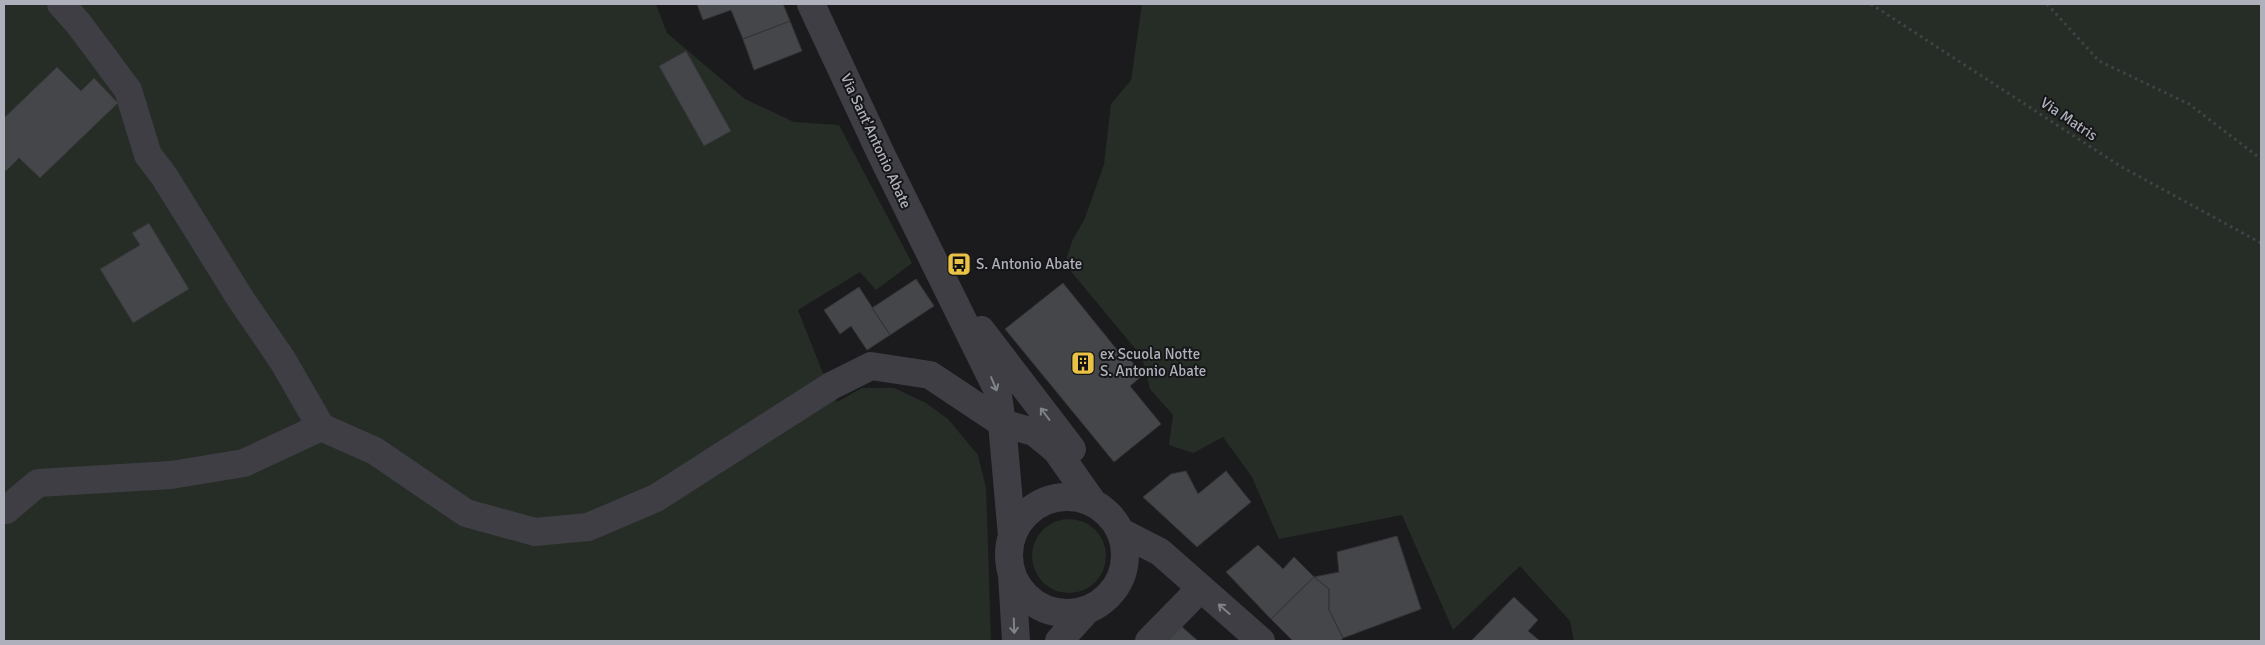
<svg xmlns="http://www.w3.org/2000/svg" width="2265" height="645" viewBox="0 0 2265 645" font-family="Signika,sans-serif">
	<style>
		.green { fill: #252d26 }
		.building { fill: #45464a; stroke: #353539 }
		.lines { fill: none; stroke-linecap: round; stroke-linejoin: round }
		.path { stroke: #424349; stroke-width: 3; stroke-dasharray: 2.5 4; stroke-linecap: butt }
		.minor { stroke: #3e3e44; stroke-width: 28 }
		.oneway { stroke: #81838b }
		.labels { text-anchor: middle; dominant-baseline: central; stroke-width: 4; stroke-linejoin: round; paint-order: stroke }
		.street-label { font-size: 15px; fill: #aeb1bb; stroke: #161618 }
		.poi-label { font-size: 15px; fill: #aeb1bb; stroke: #161618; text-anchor: start }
	</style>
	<rect width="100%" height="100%" fill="#1b1b1d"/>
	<path class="green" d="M 4,4 L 656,4 L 667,33 L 745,99 L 794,122 L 839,125 L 912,263 L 876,290 L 860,272 L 798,310 L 822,371 L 837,402 L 862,388 L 894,388 L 926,403 L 948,419 L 978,455 L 986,488 L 991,641 L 4,641 Z
		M 1142,4 L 2261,4 L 2261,641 L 1574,641 L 1570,621 L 1520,566 L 1453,630 L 1402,515 L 1279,539 L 1252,477 L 1223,437 L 1193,453 L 1169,445 L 1173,415 L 1150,389 L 1142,357 L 1065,264 L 1072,241 L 1085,218 L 1104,164 L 1111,104 L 1131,80 Z
		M1032 556a37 37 0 1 1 74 0a37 37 0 1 1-74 0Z"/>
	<path class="building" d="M 697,4 L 783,4 L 790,21 L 743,39 L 731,10 L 703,20 Z
		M 790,21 L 802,51 L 754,70 L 743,39 Z
		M 686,51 L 731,131 L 704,146 L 659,66 Z
		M 57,67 L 81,91 L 94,78 L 118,103 L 40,178 L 19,158 L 6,171 L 4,169 L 4,118 Z
		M 149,223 L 189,289 L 133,323 L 100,269 L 140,245 L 132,233 Z
		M 916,279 L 934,306 L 890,335 L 872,308 Z
		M 1063,283 L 1118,351 L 1121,349 L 1143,375 L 1130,386 L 1161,424 L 1114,462 L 1005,329 Z
		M 859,287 L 890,335 L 867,350 L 851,326 L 840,334 L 824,310 Z
		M 1186,471 L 1198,494 L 1226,471 L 1251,502 L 1197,547 L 1143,497 L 1171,474 Z
		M 1397,536 L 1421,609 L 1343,638 L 1329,610 L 1329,589 L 1314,577 L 1339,572 L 1337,552 Z
		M 1258,545 L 1283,569 L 1294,557 L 1314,577 L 1271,619 L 1226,572 Z
		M 1314,577 L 1329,589 L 1329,610 L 1343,638 L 1340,641 L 1293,641 L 1271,619 Z
		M 1514,597 L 1538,620 L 1528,631 L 1540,641 L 1471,641 Z
		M 1181,626 L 1198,641 L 1168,641 Z"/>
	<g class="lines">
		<path class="path" d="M 1871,4 L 2120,166 L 2261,243
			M 2047,4 L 2099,61 L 2189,104 L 2261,159"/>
		<path class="minor" d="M 61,4 L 78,23 L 128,90 L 148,155 L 164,176 L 240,298 L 283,361 L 321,427 L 375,451 L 466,513 L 535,532 L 588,527 L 656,498 L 831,386 L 871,366 L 930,375 L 1002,423 L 1034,432 L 1056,450 L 1092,501
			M 811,4 L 881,154 L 997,389 L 1002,423 L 1012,536
			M 981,330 L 1072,449
			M1009 555a58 58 0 1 1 116 0a58 58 0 1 1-116 0Z
			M 6,510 L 38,483 L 171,475 L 244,463 L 321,427
			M 1121,532 L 1160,552 L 1261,641
			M 1012,575 L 1016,641
			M 1059,641 L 1088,609
			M 1149,641 L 1201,588"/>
	</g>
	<defs><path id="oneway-shaft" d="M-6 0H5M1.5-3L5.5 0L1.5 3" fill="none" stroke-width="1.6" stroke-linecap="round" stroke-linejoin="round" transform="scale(1.25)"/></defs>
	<g class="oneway">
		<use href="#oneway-shaft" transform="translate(994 384) rotate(67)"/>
		<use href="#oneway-shaft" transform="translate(1045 414) rotate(-127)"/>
		<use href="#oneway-shaft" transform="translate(1224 609) rotate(-139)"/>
		<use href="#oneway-shaft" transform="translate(1014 626) rotate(88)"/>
	</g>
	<defs>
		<g id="bus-square" transform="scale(1.25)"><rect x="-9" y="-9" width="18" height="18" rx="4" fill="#e9c246" stroke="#161618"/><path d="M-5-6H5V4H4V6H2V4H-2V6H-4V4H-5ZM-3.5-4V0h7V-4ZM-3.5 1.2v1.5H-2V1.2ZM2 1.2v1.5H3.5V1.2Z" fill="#111"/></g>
		<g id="building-square" transform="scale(1.25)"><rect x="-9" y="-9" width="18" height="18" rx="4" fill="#e9c246" stroke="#161618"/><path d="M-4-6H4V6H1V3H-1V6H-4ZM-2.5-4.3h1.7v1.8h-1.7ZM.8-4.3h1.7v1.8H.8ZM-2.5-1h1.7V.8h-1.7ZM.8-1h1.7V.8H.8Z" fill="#111"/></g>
	</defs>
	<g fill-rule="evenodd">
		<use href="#bus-square" x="959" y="264"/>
		<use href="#building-square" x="1083" y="363"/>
	</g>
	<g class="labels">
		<g class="street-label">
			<text transform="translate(2069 119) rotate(34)">Via Matris</text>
			<text transform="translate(876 141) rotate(65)">Via Sant'Antonio Abate</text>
		</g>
		<g class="poi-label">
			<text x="976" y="264">S. Antonio Abate</text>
			<text x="1100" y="354">ex Scuola Notte<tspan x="1100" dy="17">S. Antonio Abate</tspan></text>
		</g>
	</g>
	<rect width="2265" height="645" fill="none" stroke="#aeb1bb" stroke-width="10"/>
</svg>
